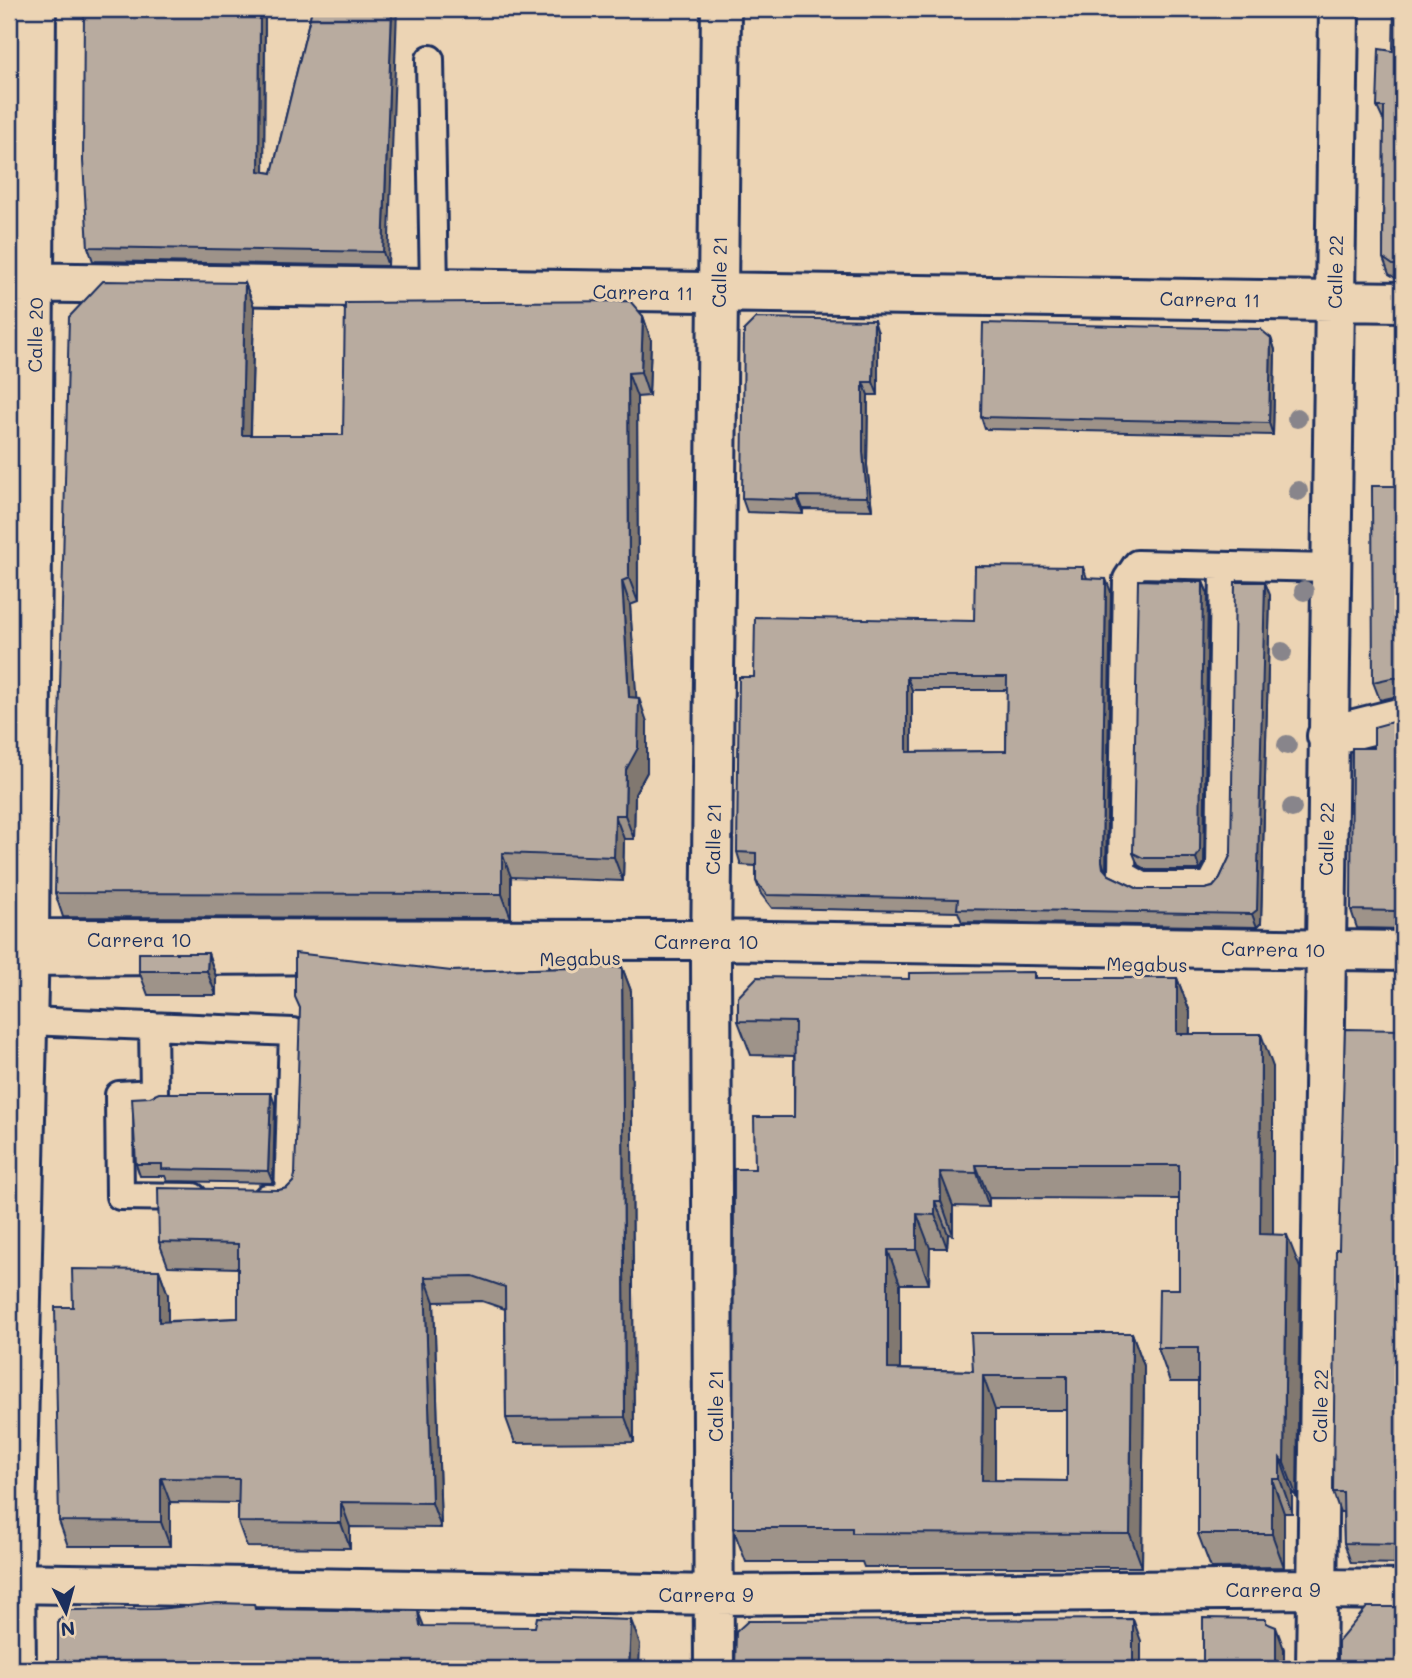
<svg xmlns="http://www.w3.org/2000/svg" width="1412" height="1678" viewBox="0 0 1412 1678" font-family="Mali,sans-serif">
	<style>
		.lines { fill: none; stroke-linecap: round; stroke-linejoin: round }
		.service-casing { stroke: #1b2f5e; stroke-width: 32 }
		.minor-casing { stroke: #1b2f5e; stroke-width: 44 }
		.service { stroke: #ecd4b4; stroke-width: 26 }
		.minor { stroke: #ecd4b4; stroke-width: 38 }
		.tree { fill: #88858b }
		.wall { fill: #9e9389; stroke: #1b2f5e; stroke-width: 2; fill-rule: evenodd }
		.shaded-wall { fill: #81786f; stroke: #1b2f5e; stroke-width: 2 }
		.building { fill: #b8ab9f; stroke: #1b2f5e; stroke-width: 2; fill-rule: evenodd }
		.labels { text-anchor: middle; dominant-baseline: central; stroke-width: 6; stroke-linejoin: round; paint-order: stroke }
		.street-label { font-size: 19px; fill: #1b2f5e; stroke: #ecd4b4 }
	</style>
	<rect width="100%" height="100%" fill="#ecd4b4"/>
	<filter id="ink" filterUnits="userSpaceOnUse"><feTurbulence type="fractalNoise" baseFrequency=".0143" numOctaves="2"/><feDisplacementMap in="SourceGraphic" scale="14" xChannelSelector="R" yChannelSelector="G"/><feConvolveMatrix kernelMatrix="1 2 1 2 8 2 1 2 1" color-interpolation-filters="sRGB"/></filter>
	<g filter="url(#ink)">
		<g class="lines">
			<g class="service-casing">
				<path id="service" d="M 430,59 L 434,289
					M 1224,566 L 1220,867 L 1210,886 L 1143,886 L 1122,874 L 1127,579 L 1137,564 L 1332,568
					M 9,962 L 537,959
					M 28,1021 L 293,1032 L 288,1199 L 267,1198
					M 153,1026 L 154,1093 L 119,1095 L 120,1196 L 193,1197"/>
			</g>
			<g class="minor-casing">
				<path id="minor" d="M 9,282 L 1403,302
					M 1327,736 L 1403,717
					M 9,939 L 712,940 L 1403,951
					M 9,1583 L 716,1595 L 1318,1589 L 1403,1590
					M 16,1669 L 15,1566 L 29,939 L 36,9
					M 714,1669 L 711,957 L 721,9
					M 1316,1669 L 1339,9"/>
			</g>
			<use href="#service" class="service"/>
			<use href="#minor" class="minor"/>
		</g>
		<g class="tree">
			<circle cx="1297" cy="418" r="10"/>
			<circle cx="1298" cy="491" r="10"/>
			<circle cx="1304" cy="591" r="10"/>
			<circle cx="1282" cy="652" r="10"/>
			<circle cx="1287" cy="745" r="10"/>
			<circle cx="1292" cy="808" r="10"/>
		</g>
		<path class="wall" d="M 84,9 L 265,9 L 264,172 L 272,173 L 312,9 L 388,266 L 93,261 L 88,247 Z
			M 1403,9 L 1403,280 L 1399,280 L 1389,274 L 1383,258 L 1384,122 L 1377,107 L 1393,51 Z
			M 245,283 L 254,307 L 251,435 L 343,435 L 643,316 L 651,340 L 649,396 L 637,397 L 638,602 L 630,605 L 636,698 L 647,722 L 647,772 L 635,794 L 634,839 L 624,839 L 623,881 L 511,877 L 511,918 L 63,917 L 55,893 Z
			M 878,333 L 878,395 L 868,395 L 867,465 L 872,510 L 803,509 L 803,514 L 747,512 L 742,498 Z
			M 1271,338 L 1275,350 L 1273,435 L 985,429 L 981,417 Z
			M 1403,486 L 1403,696 L 1398,696 L 1380,700 L 1373,682 Z
			M 1083,567 L 1087,578 L 1111,592 L 1106,871 L 1109,875 L 1138,889 L 1205,889 L 1213,887 L 1219,880 L 1231,854 L 1270,595 L 1261,923 L 1257,927 L 962,922 L 958,912 L 772,908 L 761,894 L 756,881 L 756,866 L 741,865 L 737,852 L 754,677 L 974,621 ZM 912,690 L 1007,690 L 1006,751 L 912,752 Z
			M 1203,582 L 1208,594 L 1204,863 L 1200,870 L 1147,870 L 1138,865 L 1133,853 Z
			M 1403,719 L 1403,929 L 1357,928 L 1351,910 L 1374,748 Z
			M 208,953 L 216,977 L 216,995 L 148,995 L 139,971 Z
			M 622,967 L 631,991 L 634,1442 L 515,1443 L 506,1418 L 505,1309 L 482,1301 L 434,1302 L 441,1528 L 350,1527 L 350,1548 L 247,1547 L 238,1522 L 238,1503 L 170,1502 L 170,1546 L 68,1546 L 59,1521 L 73,1307 L 159,1270 L 168,1295 L 168,1321 L 238,1318 L 238,1268 L 168,1266 L 159,1242 L 279,1190 L 287,1188 L 293,1182 L 451,971 Z
			M 1034,972 L 1036,978 L 1177,978 L 1190,1012 L 1190,1034 L 1273,1067 L 1273,1235 L 1300,1268 L 1297,1497 L 1292,1492 L 1292,1513 L 1284,1513 L 1284,1567 L 1211,1568 L 1198,1534 L 1198,1382 L 1170,1382 L 1158,1348 L 1179,1289 L 1179,1199 L 989,1198 L 989,1207 L 953,1206 L 953,1235 L 948,1234 L 947,1248 L 930,1248 L 929,1284 L 900,1284 L 900,1369 L 973,1371 L 1132,1333 L 1144,1366 L 1142,1567 L 864,1567 L 862,1562 L 746,1562 L 733,1528 L 755,1169 L 794,1117 L 794,1056 L 751,1055 L 738,1021 L 909,979 ZM 995,1410 L 1067,1410 L 1067,1481 L 995,1480 Z
			M 1403,1030 L 1403,1564 L 1351,1563 L 1344,1543 L 1343,1512 L 1340,1512 L 1333,1492 L 1339,1249 Z
			M 275,1105 L 273,1183 L 167,1181 L 165,1176 L 140,1176 L 136,1164 Z"/>
		<path class="shaded-wall" d="M 260,9 L 265,9 L 264,185 L 259,171 Z
			M 392,9 L 397,9 L 388,266 L 383,252 Z
			M 245,283 L 254,307 L 250,459 L 242,435 Z
			M 643,316 L 651,340 L 649,396 L 641,372 Z
			M 874,320 L 878,333 L 878,395 L 873,382 Z
			M 1271,338 L 1275,350 L 1273,435 L 1269,423 Z
			M 628,373 L 637,397 L 638,602 L 629,578 Z
			M 863,382 L 868,395 L 867,465 L 872,510 L 867,497 L 863,452 Z
			M 798,496 L 803,509 L 803,514 L 798,500 Z
			M 1106,579 L 1111,592 L 1106,874 L 1102,861 Z
			M 622,581 L 630,605 L 638,721 L 629,697 Z
			M 1203,582 L 1208,594 L 1204,863 L 1200,870 L 1196,858 Z
			M 1265,582 L 1270,595 L 1261,923 L 1257,927 L 1252,914 Z
			M 907,677 L 912,690 L 912,765 L 907,752 Z
			M 639,698 L 647,722 L 647,772 L 635,794 L 634,839 L 625,815 L 626,770 Z
			M 615,815 L 624,839 L 623,881 L 614,857 Z
			M 502,853 L 511,877 L 511,918 L 502,894 Z
			M 208,953 L 216,977 L 216,995 L 207,971 Z
			M 622,967 L 631,991 L 634,1442 L 625,1417 Z
			M 1177,978 L 1190,1012 L 1189,1067 L 1177,1034 Z
			M 1261,1034 L 1273,1067 L 1273,1268 L 1260,1234 Z
			M 271,1093 L 275,1105 L 273,1183 L 268,1171 Z
			M 976,1165 L 989,1198 L 989,1207 L 977,1173 Z
			M 940,1172 L 953,1206 L 953,1235 L 941,1201 Z
			M 935,1201 L 948,1234 L 947,1248 L 935,1215 Z
			M 917,1214 L 930,1248 L 929,1284 L 917,1250 Z
			M 1287,1235 L 1300,1268 L 1297,1497 L 1284,1463 Z
			M 888,1250 L 900,1284 L 900,1403 L 888,1369 Z
			M 159,1270 L 168,1295 L 168,1346 L 159,1322 Z
			M 425,1277 L 434,1302 L 441,1528 L 432,1503 Z
			M 1132,1333 L 1144,1366 L 1142,1567 L 1130,1534 Z
			M 983,1376 L 995,1410 L 995,1514 L 982,1480 Z
			M 1280,1458 L 1292,1492 L 1292,1513 L 1280,1479 Z
			M 161,1478 L 170,1502 L 170,1546 L 161,1522 Z
			M 1272,1479 L 1284,1513 L 1284,1567 L 1272,1534 Z
			M 341,1502 L 350,1527 L 350,1548 L 341,1523 Z
			M 418,1611 L 427,1634 L 420,1626 Z
			M 1133,1619 L 1141,1641 L 1141,1669 L 1133,1669 Z
			M 631,1620 L 640,1644 L 639,1669 L 629,1669 Z
			M 1276,1627 L 1284,1649 L 1284,1669 L 1276,1669 Z"/>
		<path class="building" d="M 84,9 L 260,9 L 259,171 L 272,173 L 312,9 L 392,9 L 383,252 L 88,247 L 83,161 Z
			M 1394,9 L 1403,9 L 1403,265 L 1393,265 L 1383,258 L 1384,107 L 1377,107 L 1379,49 L 1393,51 Z
			M 103,281 L 245,283 L 242,435 L 343,435 L 345,303 L 630,301 L 643,316 L 641,372 L 628,373 L 629,578 L 622,581 L 629,697 L 639,698 L 638,748 L 626,770 L 625,815 L 615,815 L 614,857 L 502,853 L 502,894 L 55,893 L 69,317 Z
			M 756,318 L 874,320 L 873,382 L 863,382 L 863,452 L 867,497 L 798,496 L 798,500 L 742,498 L 744,330 Z
			M 983,323 L 1260,329 L 1271,338 L 1269,423 L 981,417 Z
			M 1372,486 L 1403,486 L 1403,678 L 1391,678 L 1373,682 Z
			M 975,566 L 1083,567 L 1083,578 L 1106,579 L 1102,861 L 1103,868 L 1109,875 L 1138,889 L 1205,889 L 1213,887 L 1219,880 L 1231,854 L 1235,582 L 1265,582 L 1257,910 L 1252,914 L 957,909 L 958,899 L 767,895 L 756,881 L 756,853 L 737,852 L 739,677 L 754,677 L 755,617 L 974,621 ZM 907,677 L 1007,677 L 1006,751 L 907,752 Z
			M 1138,580 L 1203,582 L 1200,851 L 1196,858 L 1143,858 L 1133,853 Z
			M 1403,719 L 1403,913 L 1397,911 L 1351,910 L 1352,748 L 1374,748 L 1374,727 Z
			M 139,953 L 208,953 L 207,971 L 139,971 Z
			M 295,953 L 451,971 L 622,967 L 625,1417 L 506,1418 L 505,1287 L 473,1276 L 425,1277 L 432,1503 L 341,1502 L 341,1523 L 238,1522 L 239,1479 L 161,1478 L 161,1522 L 59,1521 L 55,1307 L 73,1307 L 72,1269 L 159,1270 L 159,1322 L 238,1318 L 238,1244 L 159,1242 L 158,1188 L 279,1190 L 287,1188 L 293,1182 L 295,1175 L 300,1008 L 295,997 Z
			M 1034,972 L 1034,978 L 1177,978 L 1177,1034 L 1261,1034 L 1260,1234 L 1287,1235 L 1284,1463 L 1280,1458 L 1280,1479 L 1272,1479 L 1272,1534 L 1198,1534 L 1198,1348 L 1158,1348 L 1159,1289 L 1179,1289 L 1179,1165 L 976,1165 L 977,1173 L 940,1172 L 941,1201 L 935,1201 L 935,1215 L 917,1214 L 917,1250 L 888,1250 L 888,1369 L 973,1371 L 971,1333 L 1132,1333 L 1130,1534 L 852,1533 L 852,1528 L 733,1528 L 734,1169 L 755,1169 L 754,1117 L 794,1117 L 795,1022 L 738,1021 L 738,997 L 757,977 L 909,979 L 909,973 ZM 983,1376 L 1067,1376 L 1067,1481 L 982,1480 Z
			M 1345,1029 L 1403,1030 L 1403,1544 L 1344,1543 L 1343,1492 L 1333,1492 L 1336,1249 L 1339,1249 Z
			M 159,1093 L 271,1093 L 268,1171 L 162,1169 L 162,1164 L 136,1164 L 132,1098 L 150,1097 Z
			M 217,1603 L 254,1604 L 255,1609 L 418,1611 L 420,1626 L 535,1627 L 537,1617 L 631,1620 L 629,1669 L 58,1669 L 58,1621 L 71,1610 L 158,1609 Z
			M 1367,1607 L 1403,1607 L 1403,1669 L 1338,1669 L 1338,1642 Z
			M 1203,1618 L 1266,1619 L 1266,1623 L 1276,1627 L 1276,1669 L 1203,1669 Z
			M 1133,1619 L 1133,1669 L 735,1669 L 736,1632 L 748,1621 Z"/>
	</g>
	<g class="labels">
		<g class="street-label">
			<text transform="translate(719 272) rotate(-89)">Calle 21</text>
			<text transform="translate(1335 272) rotate(-89)">Calle 22</text>
			<text transform="translate(643 292) rotate(1)">Carrera 11</text>
			<text transform="translate(1210 299) rotate(1)">Carrera 11</text>
			<text transform="translate(35 335) rotate(-89)">Calle 20</text>
			<text transform="translate(713 839) rotate(-89)">Calle 21</text>
			<text transform="translate(1326 839) rotate(-89)">Calle 22</text>
			<text x="139" y="939">Carrera 10</text>
			<text x="706" y="941">Carrera 10</text>
			<text transform="translate(1273 949) rotate(1)">Carrera 10</text>
			<text transform="translate(580 958) rotate(-1)">Megabus</text>
			<text transform="translate(1147 964) rotate(1)">Megabus</text>
			<text transform="translate(715 1406) rotate(-90)">Calle 21</text>
			<text transform="translate(1320 1406) rotate(-89)">Calle 22</text>
			<text x="1273" y="1589">Carrera 9</text>
			<text x="706" y="1594">Carrera 9</text>
		</g>
	</g>
	<rect width="1412" height="1678" fill="none" stroke="#ecd4b4" stroke-width="35"/>
	<rect x="18" y="18" width="1377" height="1643" fill="none" stroke="#1b2f5e" stroke-width="2.5" filter="url(#ink)"/>
	<g transform="translate(66 1612) rotate(174)" stroke="#ecd4b4" stroke-width="5" paint-order="stroke">
	<path d="M0-5L12 26L0 18L-12 26Z" fill="#1b2f5e"/>
	<text y="-10" font-size="19" font-weight="bold" text-anchor="middle" fill="#1b2f5e">N</text>
	</g>
</svg>
